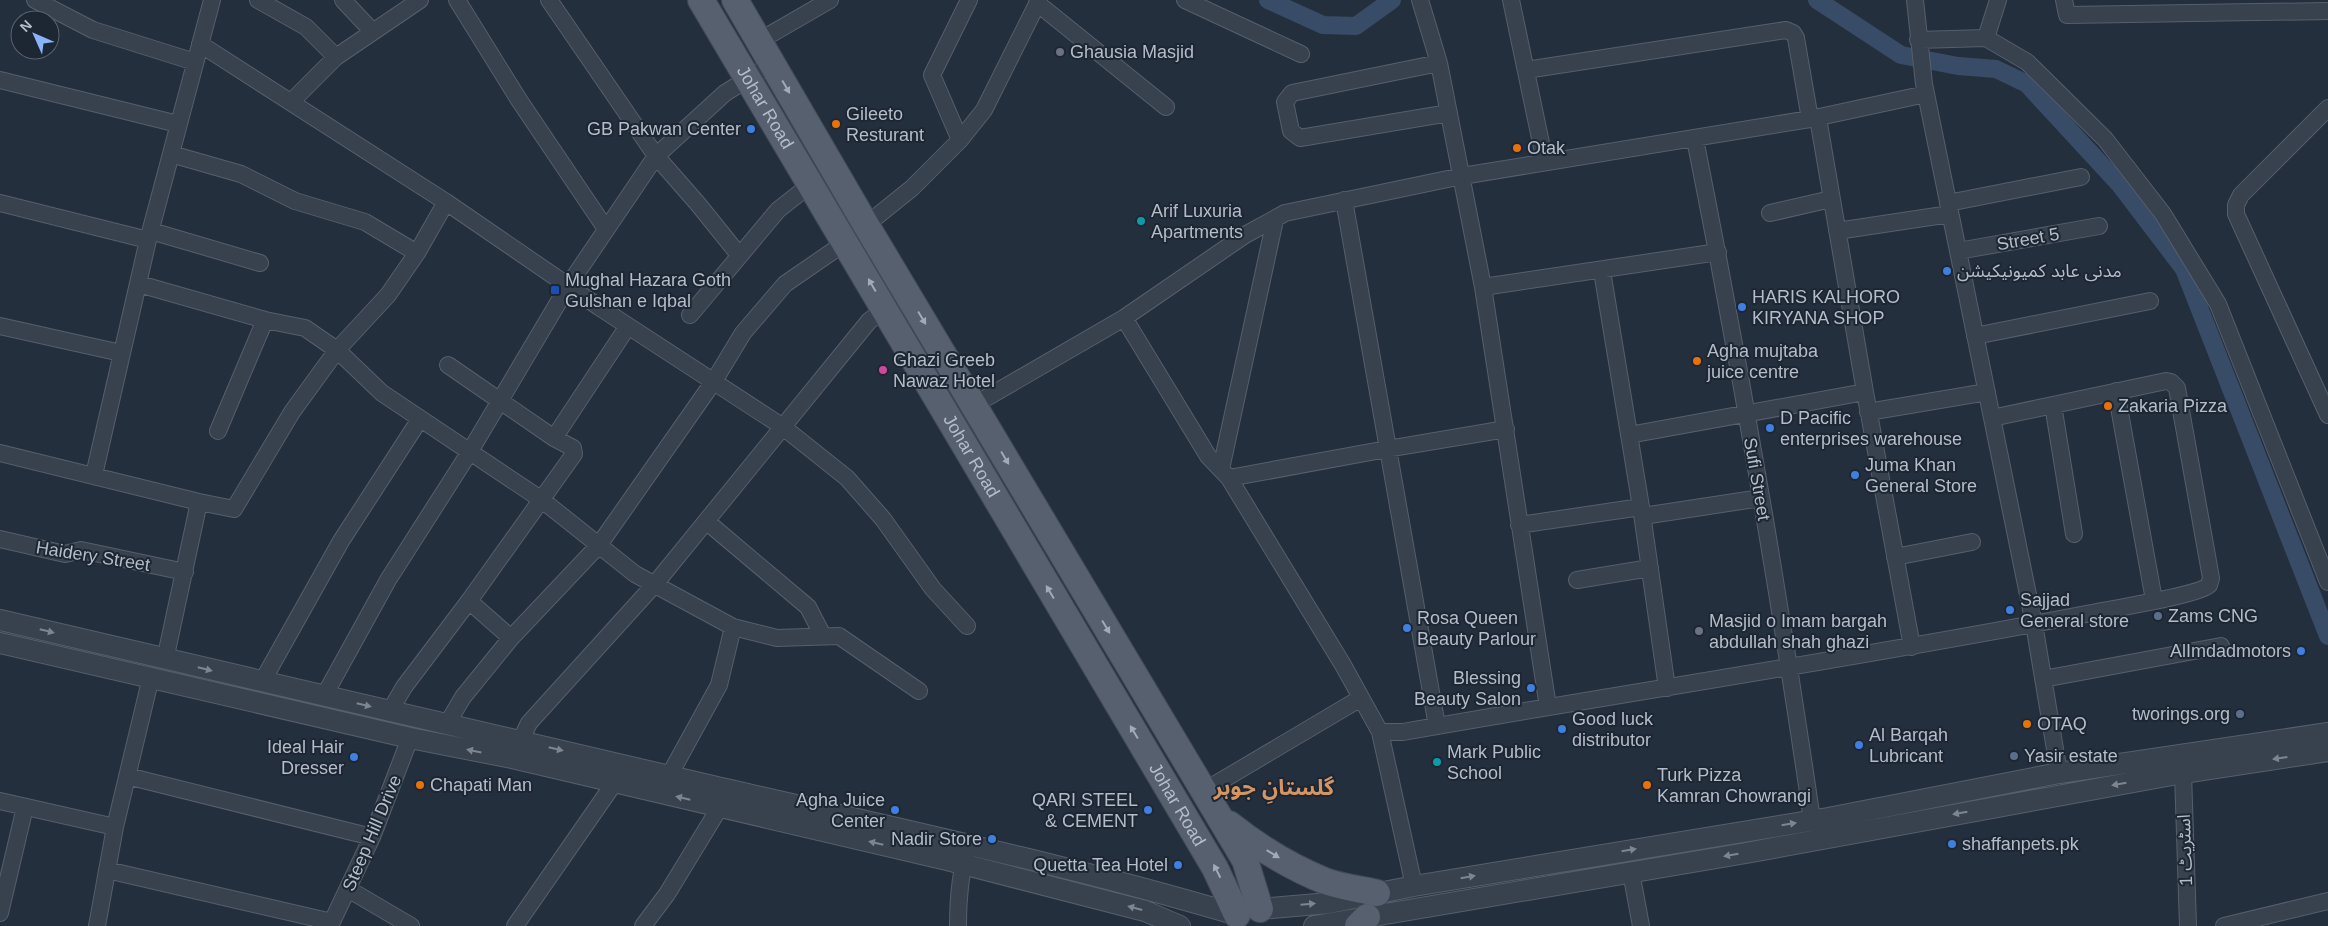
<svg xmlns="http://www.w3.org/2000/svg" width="2328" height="926" viewBox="0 0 2328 926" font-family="Helvetica,'Noto Sans Arabic',sans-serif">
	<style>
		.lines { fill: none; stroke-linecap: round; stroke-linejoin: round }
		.canal { stroke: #394c67; stroke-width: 18 }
		.minor-casing { stroke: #565f6c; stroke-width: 18 }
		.tertiary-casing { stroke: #565f6c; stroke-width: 22 }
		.primary-casing { stroke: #414a57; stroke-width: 28 }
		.minor { stroke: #38414e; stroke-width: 16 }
		.tertiary { stroke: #38414e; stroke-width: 20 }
		.primary { stroke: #56606e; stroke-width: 26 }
		.oneway { fill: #a1aab7 }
		.oneway2 { fill: #7c8592 }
		.worship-dot { fill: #6b7280; stroke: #1d2633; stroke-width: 2 }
		.food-dot { fill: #e8710a; stroke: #1d2633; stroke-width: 2 }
		.shop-dot { fill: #3f7fe0; stroke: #1d2633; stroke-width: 2 }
		.culture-dot { fill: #0f9aa8; stroke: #1d2633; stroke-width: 2 }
		.transit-dot { fill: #1a4fb4; stroke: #1d2633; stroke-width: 2 }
		.hotel-dot { fill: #d1479c; stroke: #1d2633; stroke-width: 2 }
		.service-dot { fill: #5c6f8a; stroke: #1d2633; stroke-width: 2 }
		.labels { text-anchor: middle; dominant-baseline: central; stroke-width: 4; stroke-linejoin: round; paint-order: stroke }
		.poi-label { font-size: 18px; fill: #b4bcc9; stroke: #1d2633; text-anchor: start }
		.street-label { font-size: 18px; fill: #b4bcc9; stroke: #1d2633 }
		.district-label { font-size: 22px; font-weight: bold; fill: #d59563; stroke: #1d2633 }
	</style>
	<rect width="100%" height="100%" fill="#242f3e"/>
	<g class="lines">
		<path class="canal" d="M 1268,0 L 1323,25 L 1356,26 L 1392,0
			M 1817,0 L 1901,55 L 1958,66 L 1996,69 L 2027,84 L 2121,186 L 2184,269 L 2328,636"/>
		<g class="minor-casing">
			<path id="minor" d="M 35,0 L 93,30 L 195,62
				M 258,0 L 306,27 L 336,57
				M 343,0 L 373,32
				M 457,0 L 519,100 L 606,229
				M 549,0 L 656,156 L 698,204 L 739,255
				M 1185,0 L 1301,54
				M 1420,0 L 1439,63 L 1483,287 L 1548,707
				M 1511,0 L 1545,162
				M 1915,0 L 1924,84 L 2034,624 L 2059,773
				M 2064,0 L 2067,15 L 2328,11
				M 1037,3 L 1166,107
				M 1986,38 L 2027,62 L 2105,139 L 2163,214 L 2218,304 L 2328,582
				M 1918,40 L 1986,38 L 1998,0
				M 759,41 L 830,0
				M 200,44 L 446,202 L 599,307 L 783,427 L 847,478 L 883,519 L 933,589 L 967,626
				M 1439,63 L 1292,93 L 1285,102 L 1291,131 L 1300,138 L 1449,113
				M 1526,70 L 1786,30 L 1793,33 L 1796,38 L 1810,119
				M 0,80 L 178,124
				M 291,102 L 336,57 L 420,0
				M 2328,108 L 2241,195 L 2236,205 L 2236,214 L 2328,415
				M 1818,118 L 1865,392 L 1912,647
				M 1695,139 C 1740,365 1779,592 1812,820
				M 960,140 L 932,75 L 969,0
				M 171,154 L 241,174 L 295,201 L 365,222 L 417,253
				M 1344,200 L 1437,726
				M 0,203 L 148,240
				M 1948,203 L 2081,177
				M 1770,213 L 1831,199
				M 866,225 L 912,188 L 960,140 L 984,110 L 1039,0
				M 151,231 L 260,263
				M 1837,231 L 1950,214
				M 1958,251 L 2099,226
				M 1602,271 L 1641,507 L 1667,688
				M 139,284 L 265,320 L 305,328 L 337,350 L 382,393 L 542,500 L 635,574 L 733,627 L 777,638 L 839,636 L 919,691
				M 1483,287 L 1718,252
				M 690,315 L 778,210 L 811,184
				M 1124,318 L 1208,456 L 1229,478 L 1343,665 L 1380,732 L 1414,886
				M 0,326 L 121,353
				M 1975,336 L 2150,301
				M 2116,391 L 2154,600
				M 974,405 L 1124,318 L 1245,235 L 1285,213 L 1462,176 L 1810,119 L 1926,94
				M 2053,405 L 2074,534
				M 1868,412 L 1987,392
				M 218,431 L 265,320
				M 1629,435 L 1865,392
				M 554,438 L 628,326
				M 0,453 L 199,502 L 234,509 L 292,412 L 337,350 L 388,295 L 417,253 L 446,202
				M 1221,469 L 1275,220
				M 94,475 L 148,240 L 212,0
				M 1229,478 L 1387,449 L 1506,429
				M 1643,516 L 1761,498
				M 706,521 L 808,607 L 823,636
				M 1519,525 L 1641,507
				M 0,539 L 65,554 L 81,550 L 185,572
				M 1895,557 L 1972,542
				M 1577,580 L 1650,568
				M 469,601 L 511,638
				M 165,660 L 199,502
				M 2043,679 L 2221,646
				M 262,682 L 341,541 L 420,419
				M 324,696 L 388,580 L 469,453 L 568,286 L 656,156 L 725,93 L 772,64
				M 390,711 L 404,687 L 469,601 L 574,454 L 573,448 L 554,438 L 448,365
				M 447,724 L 463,697 L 511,638 L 599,545 L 714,381 L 743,333 L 785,284 L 846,242
				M 1380,732 L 1403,732 C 1630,692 1859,658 2086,614 C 2105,610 2200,595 2209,585 L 2211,578 L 2177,388 L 2171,382 L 2166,381 L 1992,418
				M 515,752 L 529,723 L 655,584 L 869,321 L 885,309
				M 2183,773 L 2188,926
				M 127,776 L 372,837
				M 669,776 L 719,685 L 733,627
				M 1204,791 L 1361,698
				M 0,801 L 115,827
				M 107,870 L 332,922
				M 1631,872 L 1641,926
				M 348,889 L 411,926
				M 0,913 L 25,807
				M 97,926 L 115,827 L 151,677
				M 330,926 L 372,837 L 410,738
				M 515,926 L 615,782
				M 643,926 L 667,894 L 720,807
				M 958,926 C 958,898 960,871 969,844
				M 2224,926 L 2328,901"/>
		</g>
		<g class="tertiary-casing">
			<path id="tertiary" d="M 0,620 C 234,676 469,730 704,784 C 882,825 1062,863 1237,915
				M 0,643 L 410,738 L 512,758 L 947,860 L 1145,911 L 1180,926
				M 1260,909 L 1329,903 L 1414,886 L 1828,818 L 2059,773 L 2328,733
				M 1314,926 L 1746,853 L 2183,773 L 2328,751"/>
		</g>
		<g class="primary-casing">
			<g id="primary">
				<path id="s1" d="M 701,0 C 874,288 1043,579 1215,868 L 1237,915"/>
				<path d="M 735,0 L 866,225 L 1245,860 L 1260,909"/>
				<path d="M 1229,824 C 1258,847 1290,867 1325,881 C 1341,887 1360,889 1377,893"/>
				<path d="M 1358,926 L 1367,917"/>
			</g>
		</g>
		<use href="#minor" class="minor"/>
		<use href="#tertiary" class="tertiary"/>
		<use href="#primary" class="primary"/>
	</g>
	<defs><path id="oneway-solid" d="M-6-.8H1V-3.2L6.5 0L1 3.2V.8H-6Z" transform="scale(1.25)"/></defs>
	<g class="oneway">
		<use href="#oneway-solid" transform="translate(786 87) rotate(60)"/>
		<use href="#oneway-solid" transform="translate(872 285) rotate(-120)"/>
		<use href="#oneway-solid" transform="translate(922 318) rotate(59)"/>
		<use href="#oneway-solid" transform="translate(1005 458) rotate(59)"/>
		<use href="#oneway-solid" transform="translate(1050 592) rotate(-121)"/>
		<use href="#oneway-solid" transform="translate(1106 627) rotate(59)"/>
		<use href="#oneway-solid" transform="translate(1134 732) rotate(-121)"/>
		<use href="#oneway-solid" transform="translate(1273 854) rotate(31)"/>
		<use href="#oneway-solid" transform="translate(1217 871) rotate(-117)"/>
	</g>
	<g class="oneway2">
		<use href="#oneway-solid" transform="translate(47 631) rotate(14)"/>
		<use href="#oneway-solid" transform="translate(205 669) rotate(14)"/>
		<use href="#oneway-solid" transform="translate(364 705) rotate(13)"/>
		<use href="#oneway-solid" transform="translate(556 749) rotate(13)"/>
		<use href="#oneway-solid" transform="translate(474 751) rotate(-168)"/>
		<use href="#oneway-solid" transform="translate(2280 758) rotate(172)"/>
		<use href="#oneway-solid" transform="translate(2119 784) rotate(170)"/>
		<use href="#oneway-solid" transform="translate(683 798) rotate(-167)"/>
		<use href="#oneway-solid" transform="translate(1960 813) rotate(170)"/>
		<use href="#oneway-solid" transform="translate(1789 824) rotate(-9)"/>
		<use href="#oneway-solid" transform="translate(876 843) rotate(-167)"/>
		<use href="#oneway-solid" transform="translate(1629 850) rotate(-9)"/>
		<use href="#oneway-solid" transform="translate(1731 855) rotate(170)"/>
		<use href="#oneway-solid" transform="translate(1468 877) rotate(-10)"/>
		<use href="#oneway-solid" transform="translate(1308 904) rotate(-5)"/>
		<use href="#oneway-solid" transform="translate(1135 908) rotate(-165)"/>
	</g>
	<g class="worship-dot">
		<circle cx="1060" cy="52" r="5"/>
		<circle cx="1699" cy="631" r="5"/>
	</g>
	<g class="food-dot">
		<circle cx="836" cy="124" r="5"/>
		<circle cx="1517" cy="148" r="5"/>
		<circle cx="1697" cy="361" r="5"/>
		<circle cx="2108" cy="406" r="5"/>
		<circle cx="2027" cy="724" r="5"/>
		<circle cx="420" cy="785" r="5"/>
		<circle cx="1647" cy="785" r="5"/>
	</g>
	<g class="shop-dot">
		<circle cx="751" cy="129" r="5"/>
		<circle cx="1947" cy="271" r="5"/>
		<circle cx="1742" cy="307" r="5"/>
		<circle cx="1770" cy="428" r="5"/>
		<circle cx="1855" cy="475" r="5"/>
		<circle cx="2010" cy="610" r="5"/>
		<circle cx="1407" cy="628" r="5"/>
		<circle cx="2301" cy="651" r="5"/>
		<circle cx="1531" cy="688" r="5"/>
		<circle cx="1562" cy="729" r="5"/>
		<circle cx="1859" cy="745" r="5"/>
		<circle cx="354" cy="757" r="5"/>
		<circle cx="895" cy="810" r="5"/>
		<circle cx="1148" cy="810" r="5"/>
		<circle cx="992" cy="839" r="5"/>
		<circle cx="1952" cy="844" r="5"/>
		<circle cx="1178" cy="865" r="5"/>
	</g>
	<g class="culture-dot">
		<circle cx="1141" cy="221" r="5"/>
		<circle cx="1437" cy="762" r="5"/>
	</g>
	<rect class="transit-dot" x="550" y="285" width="10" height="10" rx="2.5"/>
	<circle class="hotel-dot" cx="883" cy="370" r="5"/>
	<g class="service-dot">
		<circle cx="2158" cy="616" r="5"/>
		<circle cx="2240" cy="714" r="5"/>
		<circle cx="2014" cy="756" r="5"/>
	</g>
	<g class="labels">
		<g class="poi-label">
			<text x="1070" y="52">Ghausia Masjid</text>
			<text x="846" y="114">Gileeto<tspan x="846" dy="21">Resturant</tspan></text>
			<text x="741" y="129" text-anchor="end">GB Pakwan Center</text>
			<text x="1527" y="148">Otak</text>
			<text x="1151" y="211">Arif Luxuria<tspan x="1151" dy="21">Apartments</tspan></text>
			<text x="1957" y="271">مدنی عابد کمیونیکیشن</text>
			<text x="565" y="280">Mughal Hazara Goth<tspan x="565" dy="21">Gulshan e Iqbal</tspan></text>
			<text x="1752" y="297">HARIS KALHORO<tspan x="1752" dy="21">KIRYANA SHOP</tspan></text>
			<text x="1707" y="351">Agha mujtaba<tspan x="1707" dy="21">juice centre</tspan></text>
			<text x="893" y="360">Ghazi Greeb<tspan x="893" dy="21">Nawaz Hotel</tspan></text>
			<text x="2118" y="406">Zakaria Pizza</text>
			<text x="1780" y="418">D Pacific<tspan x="1780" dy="21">enterprises warehouse</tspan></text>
			<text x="1865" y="465">Juma Khan<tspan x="1865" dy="21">General Store</tspan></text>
			<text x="2020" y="600">Sajjad<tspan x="2020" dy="21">General store</tspan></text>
			<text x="2168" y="616">Zams CNG</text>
			<text x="1417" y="618">Rosa Queen<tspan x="1417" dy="21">Beauty Parlour</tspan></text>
			<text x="1709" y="621">Masjid o Imam bargah<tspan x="1709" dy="21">abdullah shah ghazi</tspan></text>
			<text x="2291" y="651" text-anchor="end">AlImdadmotors</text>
			<text x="1521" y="678" text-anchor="end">Blessing<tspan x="1521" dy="21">Beauty Salon</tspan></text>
			<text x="2230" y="714" text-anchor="end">tworings.org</text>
			<text x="1572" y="719">Good luck<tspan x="1572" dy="21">distributor</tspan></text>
			<text x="2037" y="724">OTAQ</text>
			<text x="1869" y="735">Al Barqah<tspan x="1869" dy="21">Lubricant</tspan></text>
			<text x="344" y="747" text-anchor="end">Ideal Hair<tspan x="344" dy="21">Dresser</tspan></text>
			<text x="1447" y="752">Mark Public<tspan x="1447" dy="21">School</tspan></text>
			<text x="2024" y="756">Yasir estate</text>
			<text x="1657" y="775">Turk Pizza<tspan x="1657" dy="21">Kamran Chowrangi</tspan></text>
			<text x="430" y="785">Chapati Man</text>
			<text x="885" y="800" text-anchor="end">Agha Juice<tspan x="885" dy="21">Center</tspan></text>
			<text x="1138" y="800" text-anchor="end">QARI STEEL<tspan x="1138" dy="21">&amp; CEMENT</tspan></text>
			<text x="982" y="839" text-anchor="end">Nadir Store</text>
			<text x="1962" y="844">shaffanpets.pk</text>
			<text x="1168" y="865" text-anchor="end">Quetta Tea Hotel</text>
		</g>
		<g class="street-label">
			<text stroke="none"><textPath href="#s1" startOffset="125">Johar Road</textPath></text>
			<text transform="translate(2028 239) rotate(-10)">Street 5</text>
			<text stroke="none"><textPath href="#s1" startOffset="530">Johar Road</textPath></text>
			<text transform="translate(1757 479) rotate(80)">Sufi Street</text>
			<text transform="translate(93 556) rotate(9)">Haidery Street</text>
			<text stroke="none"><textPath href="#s1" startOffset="935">Johar Road</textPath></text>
			<text transform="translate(372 833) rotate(-67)">Steep Hill Drive</text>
			<text transform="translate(2185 850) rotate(-92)">اسٹریٹ 1</text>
		</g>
		<g class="district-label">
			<text x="1274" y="787">گلستانِ جوہر</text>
		</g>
	</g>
	<g transform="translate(35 35) rotate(315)"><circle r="24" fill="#1d2633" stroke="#59626f"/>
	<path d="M0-4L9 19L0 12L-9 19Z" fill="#8ab4f8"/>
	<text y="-8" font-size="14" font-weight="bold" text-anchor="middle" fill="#b4bcc9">N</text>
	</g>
</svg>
